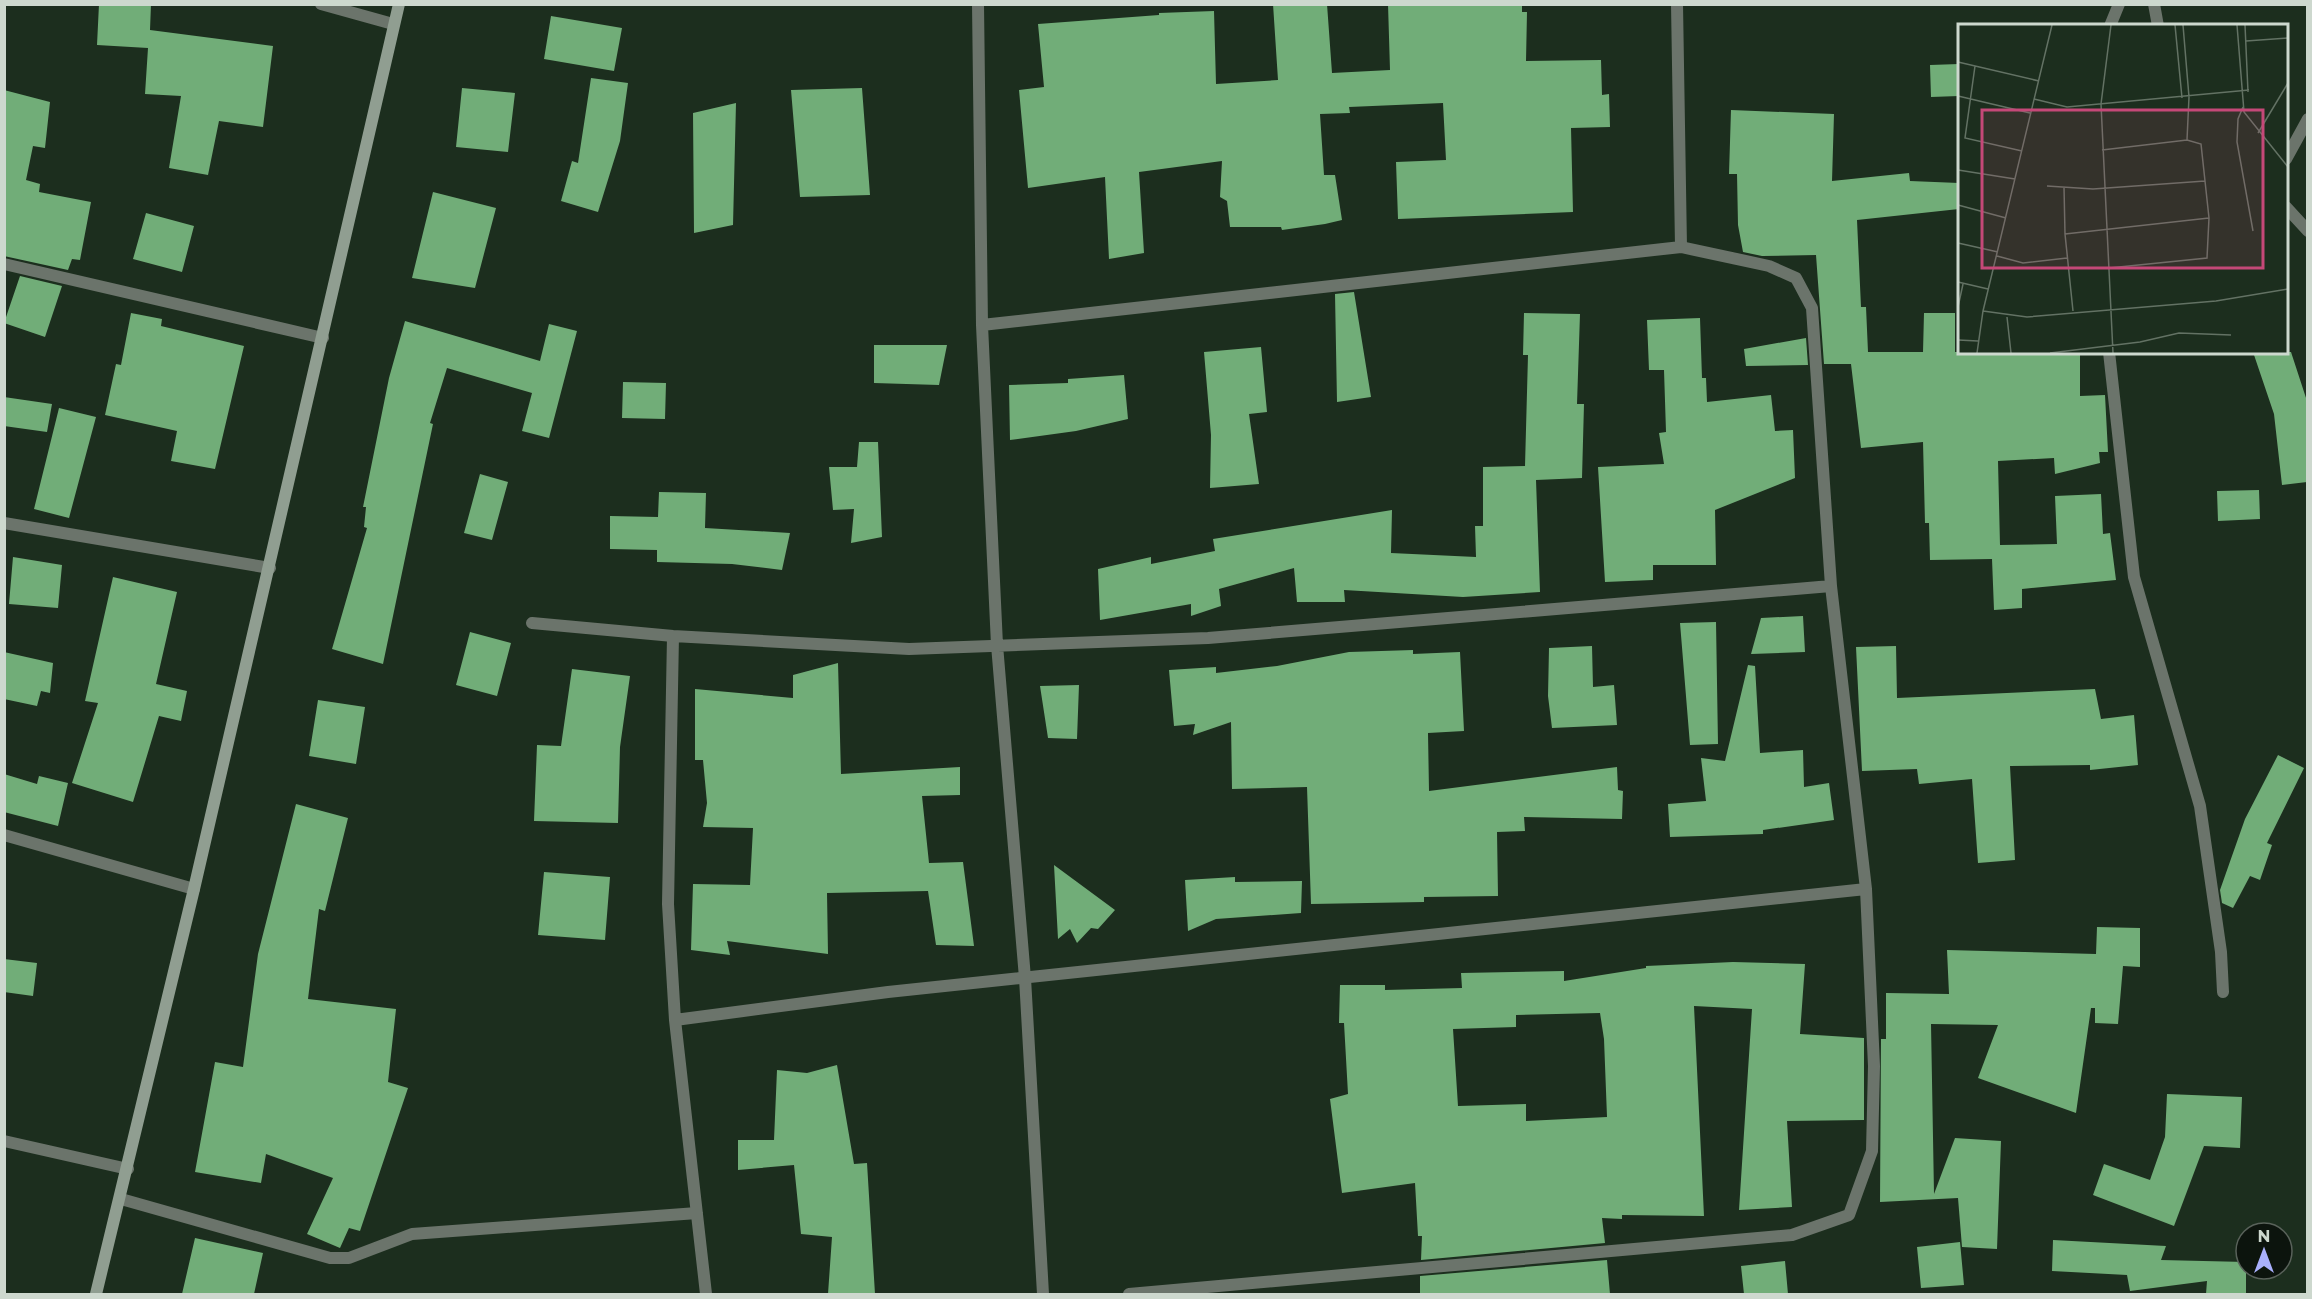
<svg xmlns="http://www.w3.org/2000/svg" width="2312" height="1299" viewBox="0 0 2312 1299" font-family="Montserrat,sans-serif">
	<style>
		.building { fill: #71ad78; fill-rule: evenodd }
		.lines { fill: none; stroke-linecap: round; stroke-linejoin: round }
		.minor { stroke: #6b746b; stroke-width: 12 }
		.secondary { stroke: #909e91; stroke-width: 12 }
		.inset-road { fill: none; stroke: #637264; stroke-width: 1.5 }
		.view { fill: #c54878; fill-opacity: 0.15; stroke: #c54878; stroke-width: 3 }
		.inset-edge { fill: none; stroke: #cdd8ce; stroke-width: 3 }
	</style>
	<rect width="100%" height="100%" fill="#1c2e1e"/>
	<path class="building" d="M 99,4 L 151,4 L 150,30 L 273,46 L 263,127 L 219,121 L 208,175 L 169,168 L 181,96 L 145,94 L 148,48 L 97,45 Z
		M 1273,4 L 1327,4 L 1332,73 L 1390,70 L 1388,4 L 1522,4 L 1522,12 L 1527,12 L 1526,61 L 1601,60 L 1602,95 L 1609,94 L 1610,127 L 1571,128 L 1573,212 L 1398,219 L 1396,162 L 1446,160 L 1443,103 L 1349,107 L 1350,113 L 1320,114 L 1324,175 L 1335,175 L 1342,220 L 1325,224 L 1282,230 L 1281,227 L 1230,227 L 1227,201 L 1220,197 L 1222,161 L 1139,172 L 1144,253 L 1109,259 L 1105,177 L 1028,188 L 1019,90 L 1044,87 L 1038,24 L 1159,15 L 1159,13 L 1214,11 L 1216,84 L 1278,80 Z
		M 551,16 L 622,28 L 614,71 L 544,59 Z
		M 1959,64 L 1959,96 L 1931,97 L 1930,65 Z
		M 591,78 L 628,83 L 620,141 L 598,212 L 561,201 L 572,161 L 578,163 Z
		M 462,88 L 515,93 L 508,152 L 456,147 Z
		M 862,88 L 870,195 L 800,197 L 791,90 Z
		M 4,90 L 50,102 L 45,148 L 33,146 L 26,180 L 40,184 L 39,192 L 91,202 L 80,260 L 72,259 L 68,270 L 4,256 Z
		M 736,103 L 733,225 L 694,233 L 693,113 Z
		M 1731,110 L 1834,114 L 1832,181 L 1909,173 L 1910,181 L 1959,183 L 1959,209 L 1857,220 L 1861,307 L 1866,307 L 1868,352 L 1923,352 L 1924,313 L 1955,313 L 1955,352 L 2080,352 L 2080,396 L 2105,395 L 2108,452 L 2099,452 L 2100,463 L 2055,474 L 2054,458 L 1998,461 L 2000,545 L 2057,544 L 2055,496 L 2101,494 L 2103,534 L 2110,533 L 2116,580 L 2022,589 L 2022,608 L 1994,610 L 1992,559 L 1930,560 L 1929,523 L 1925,523 L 1923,442 L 1861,448 L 1851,364 L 1824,364 L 1816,255 L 1762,256 L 1743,252 L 1738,225 L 1737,174 L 1729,174 Z
		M 433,192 L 496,208 L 475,288 L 412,278 Z
		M 146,213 L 194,226 L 182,272 L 133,259 Z
		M 20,276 L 62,286 L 45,337 L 4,323 Z
		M 1354,292 L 1371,397 L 1337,402 L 1335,294 Z
		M 131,313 L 162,319 L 161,326 L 244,346 L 215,469 L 171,461 L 177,431 L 105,415 L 116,364 L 121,365 Z
		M 1524,313 L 1580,314 L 1577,404 L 1584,404 L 1582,478 L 1536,480 L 1540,592 L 1463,597 L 1344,590 L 1345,602 L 1297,602 L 1294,568 L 1219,589 L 1221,606 L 1191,616 L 1191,604 L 1100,620 L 1098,569 L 1151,557 L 1151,564 L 1215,551 L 1213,539 L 1392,510 L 1391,553 L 1476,557 L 1475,526 L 1483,526 L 1483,467 L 1525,466 L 1528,355 L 1523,355 Z
		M 1700,318 L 1702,378 L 1706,378 L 1707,402 L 1771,395 L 1775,431 L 1793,430 L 1795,478 L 1715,510 L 1716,565 L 1653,565 L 1653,580 L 1605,582 L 1598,467 L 1664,464 L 1659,433 L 1666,432 L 1664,370 L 1649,370 L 1647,320 Z
		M 405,321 L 540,361 L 549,324 L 577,331 L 549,438 L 522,431 L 532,393 L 447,368 L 430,423 L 433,424 L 383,664 L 332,649 L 367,528 L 364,527 L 366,507 L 363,507 L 389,378 Z
		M 1806,338 L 1808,365 L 1746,366 L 1744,349 Z
		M 874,345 L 947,345 L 939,385 L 874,383 Z
		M 1261,347 L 1267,412 L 1249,414 L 1259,484 L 1210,488 L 1211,435 L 1204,352 Z
		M 2253,352 L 2291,352 L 2307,401 L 2307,482 L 2282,485 L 2274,414 Z
		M 1124,375 L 1128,419 L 1076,431 L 1010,440 L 1009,385 L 1068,383 L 1068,379 Z
		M 623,382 L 666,383 L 665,419 L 622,418 Z
		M 4,397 L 52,404 L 47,432 L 4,426 Z
		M 59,408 L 96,417 L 69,518 L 34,509 Z
		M 859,442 L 878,442 L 882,537 L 851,543 L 854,509 L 833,510 L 829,467 L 857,467 Z
		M 480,474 L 508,482 L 492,540 L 464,533 Z
		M 2259,490 L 2260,519 L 2218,521 L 2217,491 Z
		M 659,492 L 706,493 L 705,528 L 790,533 L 782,570 L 732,564 L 657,562 L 657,550 L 610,549 L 610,516 L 658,517 Z
		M 13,557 L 62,565 L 58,608 L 9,604 Z
		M 113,577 L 177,592 L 156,684 L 187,691 L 181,721 L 159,716 L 133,802 L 72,783 L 98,703 L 85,701 Z
		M 1803,616 L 1805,652 L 1751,654 L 1761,618 Z
		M 1716,622 L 1718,744 L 1690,745 L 1680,623 Z
		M 470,632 L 511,643 L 497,696 L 456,685 Z
		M 1592,646 L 1593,687 L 1614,685 L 1617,725 L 1552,728 L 1548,696 L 1549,648 Z
		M 1896,646 L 1897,698 L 2095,689 L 2101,719 L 2134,715 L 2138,765 L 2090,770 L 2090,765 L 2010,766 L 2015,860 L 1978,863 L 1972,779 L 1919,784 L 1917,769 L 1862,771 L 1856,647 Z
		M 1413,650 L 1413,654 L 1460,652 L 1464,731 L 1428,733 L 1429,791 L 1617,767 L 1618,790 L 1623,791 L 1622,819 L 1524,817 L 1525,831 L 1497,832 L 1498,896 L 1424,897 L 1424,902 L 1311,904 L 1307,787 L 1232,789 L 1231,722 L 1193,735 L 1195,724 L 1174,726 L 1169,670 L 1216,667 L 1216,673 L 1277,666 L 1349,652 Z
		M 4,652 L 53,663 L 50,693 L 41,691 L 37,706 L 4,699 Z
		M 838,663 L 841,774 L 960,767 L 960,795 L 922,796 L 929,863 L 963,862 L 974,946 L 936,945 L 928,891 L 827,893 L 828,954 L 727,941 L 730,955 L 691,950 L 693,884 L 750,885 L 753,828 L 703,827 L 707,803 L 703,760 L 695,760 L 695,689 L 793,698 L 793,675 Z
		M 1748,665 L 1755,666 L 1760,753 L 1803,750 L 1804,787 L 1829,783 L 1834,820 L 1763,830 L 1763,834 L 1670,837 L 1668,804 L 1706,801 L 1701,758 L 1725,761 Z
		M 572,669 L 630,676 L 620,747 L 618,823 L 534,821 L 537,745 L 561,746 Z
		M 1079,685 L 1077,739 L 1048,738 L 1040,686 Z
		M 318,700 L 365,707 L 356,764 L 309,756 Z
		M 2278,755 L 2304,768 L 2267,843 L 2272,845 L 2260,880 L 2250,876 L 2233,908 L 2222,903 L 2220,890 L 2245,819 Z
		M 4,774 L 37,784 L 39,776 L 68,783 L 58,826 L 4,812 Z
		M 296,804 L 348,818 L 325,911 L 319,909 L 308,999 L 396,1009 L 388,1082 L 408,1088 L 360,1231 L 349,1228 L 340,1248 L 307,1234 L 333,1178 L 266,1154 L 261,1183 L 195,1172 L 215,1062 L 243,1067 L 258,954 Z
		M 1054,865 L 1115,910 L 1098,929 L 1091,928 L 1077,943 L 1070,929 L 1058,939 Z
		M 544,872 L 610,877 L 605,940 L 538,935 Z
		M 1235,877 L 1235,882 L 1302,881 L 1301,913 L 1216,919 L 1188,931 L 1185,880 Z
		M 2097,927 L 2140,928 L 2140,967 L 2123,966 L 2118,1024 L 2095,1023 L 2095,1008 L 2091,1008 L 2076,1113 L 1978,1078 L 1998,1025 L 1931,1024 L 1934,1194 L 1955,1138 L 2001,1141 L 1997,1249 L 1962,1247 L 1958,1198 L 1880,1202 L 1881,1039 L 1886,1039 L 1886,993 L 1949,994 L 1947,950 L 2096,954 Z
		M 4,959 L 37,963 L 33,996 L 4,992 Z
		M 1733,962 L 1805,964 L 1800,1034 L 1864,1038 L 1864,1120 L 1787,1121 L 1792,1207 L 1739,1210 L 1752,1009 L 1694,1006 L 1704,1216 L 1622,1215 L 1622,1219 L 1602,1218 L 1605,1243 L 1421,1260 L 1422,1236 L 1418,1236 L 1415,1183 L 1342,1193 L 1330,1099 L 1348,1094 L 1344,1023 L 1339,1023 L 1340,985 L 1385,985 L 1385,990 L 1462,988 L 1461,973 L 1564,971 L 1564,981 L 1646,968 L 1646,966 ZM 1600,1013 L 1604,1039 L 1607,1117 L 1526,1121 L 1526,1104 L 1458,1106 L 1453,1029 L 1516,1027 L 1516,1015 Z
		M 837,1065 L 854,1164 L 867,1163 L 875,1294 L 828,1294 L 832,1237 L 801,1234 L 794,1165 L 738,1170 L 738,1140 L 774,1140 L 777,1070 L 807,1073 Z
		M 2167,1094 L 2242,1097 L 2240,1148 L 2204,1146 L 2174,1226 L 2093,1195 L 2104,1164 L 2150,1180 L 2165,1137 Z
		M 195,1238 L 263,1253 L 254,1294 L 182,1294 Z
		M 2053,1240 L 2166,1246 L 2161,1260 L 2246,1262 L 2246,1294 L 2206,1294 L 2207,1281 L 2130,1291 L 2127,1275 L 2052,1271 Z
		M 1960,1242 L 1964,1285 L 1921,1288 L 1917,1247 Z
		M 1607,1260 L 1610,1294 L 1420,1294 L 1420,1276 Z
		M 1785,1261 L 1788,1294 L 1744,1294 L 1741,1266 Z"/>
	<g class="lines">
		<path class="minor" d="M 321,4 L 393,24
			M 978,4 L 982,325 L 997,645 L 1025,978 L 1043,1294
			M 1677,4 L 1681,247
			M 2154,4 L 2158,26
			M 2110,26 L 2119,4
			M 2286,159 L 2308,119
			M 2286,207 L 2308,231
			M 4,264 L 323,338
			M 982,325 L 1681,247 L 1769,266 L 1796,278 L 1812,308 L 1831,586 L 1866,889 L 1874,1066 L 1872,1151 L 1849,1215 L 1792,1235 L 1129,1294
			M 2109,352 L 2134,577 L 2200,806 L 2221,952 L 2223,992
			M 4,523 L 270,568
			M 532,623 L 673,636 L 909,649 L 1208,638 L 1831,586
			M 673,636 L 668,904 L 675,1020 L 706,1294
			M 4,835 L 194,889
			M 675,1020 L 888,992 L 1866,889
			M 4,1141 L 128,1169
			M 121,1199 L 330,1258 L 349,1258 L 412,1234 L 697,1213"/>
		<path class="secondary" d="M 96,1294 L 194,889 L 399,4"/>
	</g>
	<g transform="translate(1958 24)">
		<rect width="330" height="330" fill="#1c2e1e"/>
		<path class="inset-road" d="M 153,1 L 143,80 L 155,329M 217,1 L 224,74M 225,1 L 231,73 L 229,116M 279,1 L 286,88 L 330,143M 287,1 L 290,68M 288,17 L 330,14M 0,38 L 81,57M 17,42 L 7,114 L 64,127M 0,72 L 72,89M 76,75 L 109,83 L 291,66M 285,83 L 280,95 L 279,118 L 295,207M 300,109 L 330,59M 144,126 L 229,116 L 243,120 L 251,194 L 249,234 L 151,244M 0,146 L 57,155M 89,162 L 135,165 L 247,157M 106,163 L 107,210 L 115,287M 0,181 L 48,194M 107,210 L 251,194M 0,219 L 40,228M 39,232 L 65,239 L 109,234M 0,258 L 30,265M 0,283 L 5,260M 25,287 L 69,293 L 258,277 L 330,265M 49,293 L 53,329M 0,316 L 20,317M 19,329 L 25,287 L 94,1M 92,329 L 182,318 L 221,309 L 273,311"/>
		<path class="view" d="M 24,86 L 305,86 L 305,244 L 24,244 Z"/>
		<rect width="330" height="330" class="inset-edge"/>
	</g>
	<rect width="2312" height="1299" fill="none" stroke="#cdd8ce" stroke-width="12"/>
	<g transform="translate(2264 1251)"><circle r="28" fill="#0c140d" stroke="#59625a" stroke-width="1.5"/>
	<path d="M0-4.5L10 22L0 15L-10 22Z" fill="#a9b0fc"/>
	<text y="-9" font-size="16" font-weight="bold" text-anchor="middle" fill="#cdd8ce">N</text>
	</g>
</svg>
